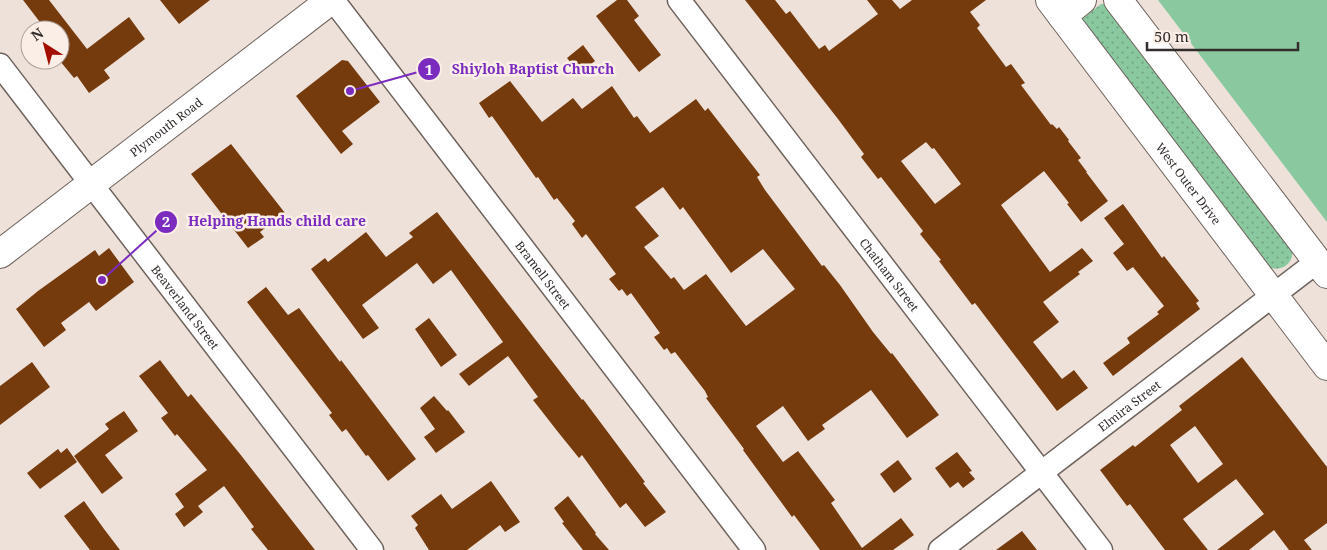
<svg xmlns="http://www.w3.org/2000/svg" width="1327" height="550" viewBox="0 0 1327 550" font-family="'Noto Serif',serif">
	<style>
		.grass { fill: url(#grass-dots) }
		.park { fill: #8ac99f }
		.building { fill: #763b0d; fill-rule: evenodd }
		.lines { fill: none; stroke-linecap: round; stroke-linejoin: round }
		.minor-casing { stroke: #6e635d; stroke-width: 25 }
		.secondary-casing { stroke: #6e635d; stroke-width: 30 }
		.primary-casing { stroke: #6e635d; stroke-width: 30 }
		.minor { stroke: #fff; stroke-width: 22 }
		.secondary { stroke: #fff; stroke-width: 28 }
		.primary { stroke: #fff; stroke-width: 28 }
		.labels { text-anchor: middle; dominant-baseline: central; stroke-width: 5; stroke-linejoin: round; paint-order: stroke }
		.street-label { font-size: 12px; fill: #332e2c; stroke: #fbeee7 }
		.leader { fill: none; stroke: #7b2cbf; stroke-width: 2 }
		.callout-dot { fill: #7b2cbf; stroke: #fbeee7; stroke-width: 2 }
		.mark-label { font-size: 15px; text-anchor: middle; font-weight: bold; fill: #fff }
		.callout-label { font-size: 14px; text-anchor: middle; font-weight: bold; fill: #7b2cbf; stroke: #fbeee7; stroke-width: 5; stroke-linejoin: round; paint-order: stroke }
	</style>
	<defs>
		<pattern id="grass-dots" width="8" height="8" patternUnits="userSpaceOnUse" patternTransform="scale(1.25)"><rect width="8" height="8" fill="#8ac99f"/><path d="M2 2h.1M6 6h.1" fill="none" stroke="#71a482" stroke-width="1.8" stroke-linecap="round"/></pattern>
	</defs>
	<rect width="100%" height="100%" fill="#eee1d9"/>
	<path class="grass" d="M 1101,4 L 1105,4 L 1292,245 C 1296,263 1281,275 1265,265 L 1080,22 L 1082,19 Z"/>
	<path class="park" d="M 1158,0 L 1327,0 L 1327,222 Z"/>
	<path class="building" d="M 23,0 L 49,0 L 87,49 L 129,17 L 145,39 L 104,70 L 110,78 L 89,93 L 77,76 L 74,78 L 60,61 L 60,30 L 46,30 Z
		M 160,0 L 210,0 L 179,24 Z
		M 617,0 L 627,0 L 639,16 L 634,20 L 661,55 L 639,72 L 596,16 Z
		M 745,0 L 775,0 L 786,14 L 790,11 L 819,49 L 825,45 L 829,51 L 878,14 L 867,0 L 892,0 L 900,9 L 912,0 L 986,0 L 970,12 L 980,25 L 977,28 L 1006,67 L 1011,64 L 1025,83 L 1021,85 L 1051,125 L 1052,124 L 1057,129 L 1059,127 L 1069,140 L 1068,141 L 1081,158 L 1078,160 L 1087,172 L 1086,172 L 1108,201 L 1081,222 L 1067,204 L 1069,203 L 1044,171 L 1001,205 L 1050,272 L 1082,248 L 1093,261 L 1078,272 L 1080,274 L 1043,302 L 1059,322 L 1033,342 L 1062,379 L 1074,370 L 1088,388 L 1057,411 L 975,303 L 972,305 L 939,261 L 941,260 L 920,234 L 923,231 L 881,177 L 878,179 L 861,157 L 864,154 L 838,119 ZM 926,142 L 932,149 L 934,148 L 961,184 L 935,204 L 901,161 Z
		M 583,45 L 595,61 L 579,73 L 567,58 Z
		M 342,60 L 348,61 L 380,102 L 342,131 L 353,144 L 341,154 L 296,96 Z
		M 510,81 L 542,122 L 573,98 L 582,109 L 612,86 L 634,118 L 637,116 L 650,133 L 696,99 L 705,111 L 708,108 L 760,175 L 757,177 L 765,190 L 822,266 L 824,265 L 840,285 L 873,332 L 891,354 L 892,353 L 939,415 L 907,438 L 871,390 L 822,425 L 825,429 L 808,441 L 783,406 L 756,426 L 783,462 L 798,451 L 835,500 L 831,503 L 862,548 L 901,518 L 914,535 L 893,550 L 820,550 L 794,515 L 792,517 L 743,450 L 744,449 L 706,398 L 708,397 L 705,391 L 675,352 L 671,354 L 667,348 L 664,350 L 654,337 L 660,333 L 631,293 L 627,296 L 622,289 L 619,291 L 609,279 L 616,274 L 586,234 L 582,238 L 572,224 L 575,221 L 557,198 L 554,200 L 538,177 L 536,178 L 492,116 L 489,118 L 479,103 ZM 663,187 L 680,210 L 683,207 L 731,273 L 763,249 L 795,289 L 746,326 L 706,274 L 684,290 L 674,277 L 671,279 L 644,247 L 659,236 L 635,207 Z
		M 231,144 L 285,213 L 260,232 L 264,237 L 248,248 L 191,174 Z
		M 1123,204 L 1162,258 L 1164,256 L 1199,301 L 1196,303 L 1200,309 L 1113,376 L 1103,363 L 1130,343 L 1127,338 L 1159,314 L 1157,312 L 1164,306 L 1133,267 L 1127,271 L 1113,253 L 1124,244 L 1104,218 Z
		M 437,212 L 582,400 L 583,399 L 645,482 L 643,483 L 666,512 L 645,527 L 626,503 L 620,508 L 582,455 L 579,458 L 558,432 L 533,400 L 538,397 L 508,356 L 469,386 L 459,374 L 503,342 L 451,270 L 433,284 L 417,263 L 362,305 L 379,328 L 363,339 L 311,269 L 325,258 L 328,262 L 366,232 L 386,257 L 413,237 L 409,233 Z
		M 109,248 L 134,282 L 96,311 L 89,302 L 61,323 L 66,330 L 44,347 L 16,309 L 38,291 L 95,250 L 99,256 Z
		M 266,287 L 288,315 L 299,308 L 340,362 L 341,360 L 416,459 L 388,481 L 368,455 L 366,456 L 346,429 L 342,432 L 329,415 L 332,413 L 247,302 Z
		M 429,318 L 457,355 L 441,367 L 415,329 Z
		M 1242,357 L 1327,467 L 1327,523 L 1304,540 L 1312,550 L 1289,550 L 1274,530 L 1249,550 L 1217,550 L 1264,514 L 1236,479 L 1183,519 L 1208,550 L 1165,550 L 1130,504 L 1127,506 L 1100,470 L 1133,445 L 1135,447 L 1182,410 L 1179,406 ZM 1195,426 L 1223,464 L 1198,483 L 1170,445 Z
		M 160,360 L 188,397 L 191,394 L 240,454 L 315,550 L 268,550 L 251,529 L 254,527 L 224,486 L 198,506 L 203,512 L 184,527 L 175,514 L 184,507 L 175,494 L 207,470 L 177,434 L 175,436 L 161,418 L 168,413 L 139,376 Z
		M 32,362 L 50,387 L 0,425 L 0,386 Z
		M 434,396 L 447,411 L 448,410 L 465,432 L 436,453 L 424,437 L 435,429 L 420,408 Z
		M 124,411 L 138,431 L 105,455 L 123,478 L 102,494 L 74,456 L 109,429 L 105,424 Z
		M 67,448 L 77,462 L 40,489 L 27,473 L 58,449 L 61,453 Z
		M 957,452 L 972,471 L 969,472 L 975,479 L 963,488 L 958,482 L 950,488 L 935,468 Z
		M 898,460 L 912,479 L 894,493 L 880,474 Z
		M 491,481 L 520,522 L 505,532 L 500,525 L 467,550 L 429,550 L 415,528 L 418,525 L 411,516 L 441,494 L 452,509 Z
		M 568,496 L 596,533 L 595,534 L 609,550 L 583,550 L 562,523 L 564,522 L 554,508 Z
		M 84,501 L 104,529 L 120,550 L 90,550 L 64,516 Z
		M 1022,531 L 1037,550 L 996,550 Z"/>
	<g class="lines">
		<g class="minor-casing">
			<g id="minor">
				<path id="s1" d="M 333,0 L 754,550"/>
				<path id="s2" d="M 679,0 L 1101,550"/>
				<path id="s3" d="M 0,65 L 372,550"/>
				<path id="s4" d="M 940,550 L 1318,261"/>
			</g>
		</g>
		<g class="secondary-casing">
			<g id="secondary">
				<path id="s5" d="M 1050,0 L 1327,366"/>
				<path d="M 1118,0 L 1327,274"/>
				<path d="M 1062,16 L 1082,0"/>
			</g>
		</g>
		<g class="primary-casing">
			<g id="primary">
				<path id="s6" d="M 0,254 L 331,0"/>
			</g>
		</g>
		<use href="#minor" class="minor"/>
		<use href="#secondary" class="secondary"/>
		<use href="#primary" class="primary"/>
	</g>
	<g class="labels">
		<g class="street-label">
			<text stroke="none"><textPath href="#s6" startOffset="209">Plymouth Road</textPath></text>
			<text stroke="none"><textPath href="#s5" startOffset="230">West Outer Drive</textPath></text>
			<text stroke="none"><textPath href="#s1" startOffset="346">Bramell Street</textPath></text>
			<text stroke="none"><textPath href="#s2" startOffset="346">Chatham Street</textPath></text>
			<text stroke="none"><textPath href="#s3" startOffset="305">Beaverland Street</textPath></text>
			<text stroke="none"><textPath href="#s4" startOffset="238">Elmira Street</textPath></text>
		</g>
	</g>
	<path class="leader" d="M350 91L429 69M102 280L166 222"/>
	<g class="callout-dot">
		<circle cx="350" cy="91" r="5"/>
		<circle cx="102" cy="280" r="5"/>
		<circle cx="429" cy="69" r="12"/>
		<circle cx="166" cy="222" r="12"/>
	</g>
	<g class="mark-label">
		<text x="429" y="75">1</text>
		<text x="166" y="227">2</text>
	</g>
	<g class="callout-label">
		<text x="533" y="74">Shiyloh Baptist Church</text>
		<text x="277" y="226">Helping Hands child care</text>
	</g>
	<g transform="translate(45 45) rotate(324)"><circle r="24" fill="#fbeee7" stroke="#aba19c"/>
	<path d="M0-4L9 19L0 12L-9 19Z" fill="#a40e01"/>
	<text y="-8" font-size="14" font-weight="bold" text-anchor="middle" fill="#332e2c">N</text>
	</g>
	<path d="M1147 42v8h151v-8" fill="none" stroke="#332e2c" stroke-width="2.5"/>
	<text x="1154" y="42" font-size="15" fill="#332e2c" stroke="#fbeee7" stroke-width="4" paint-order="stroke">50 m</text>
</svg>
